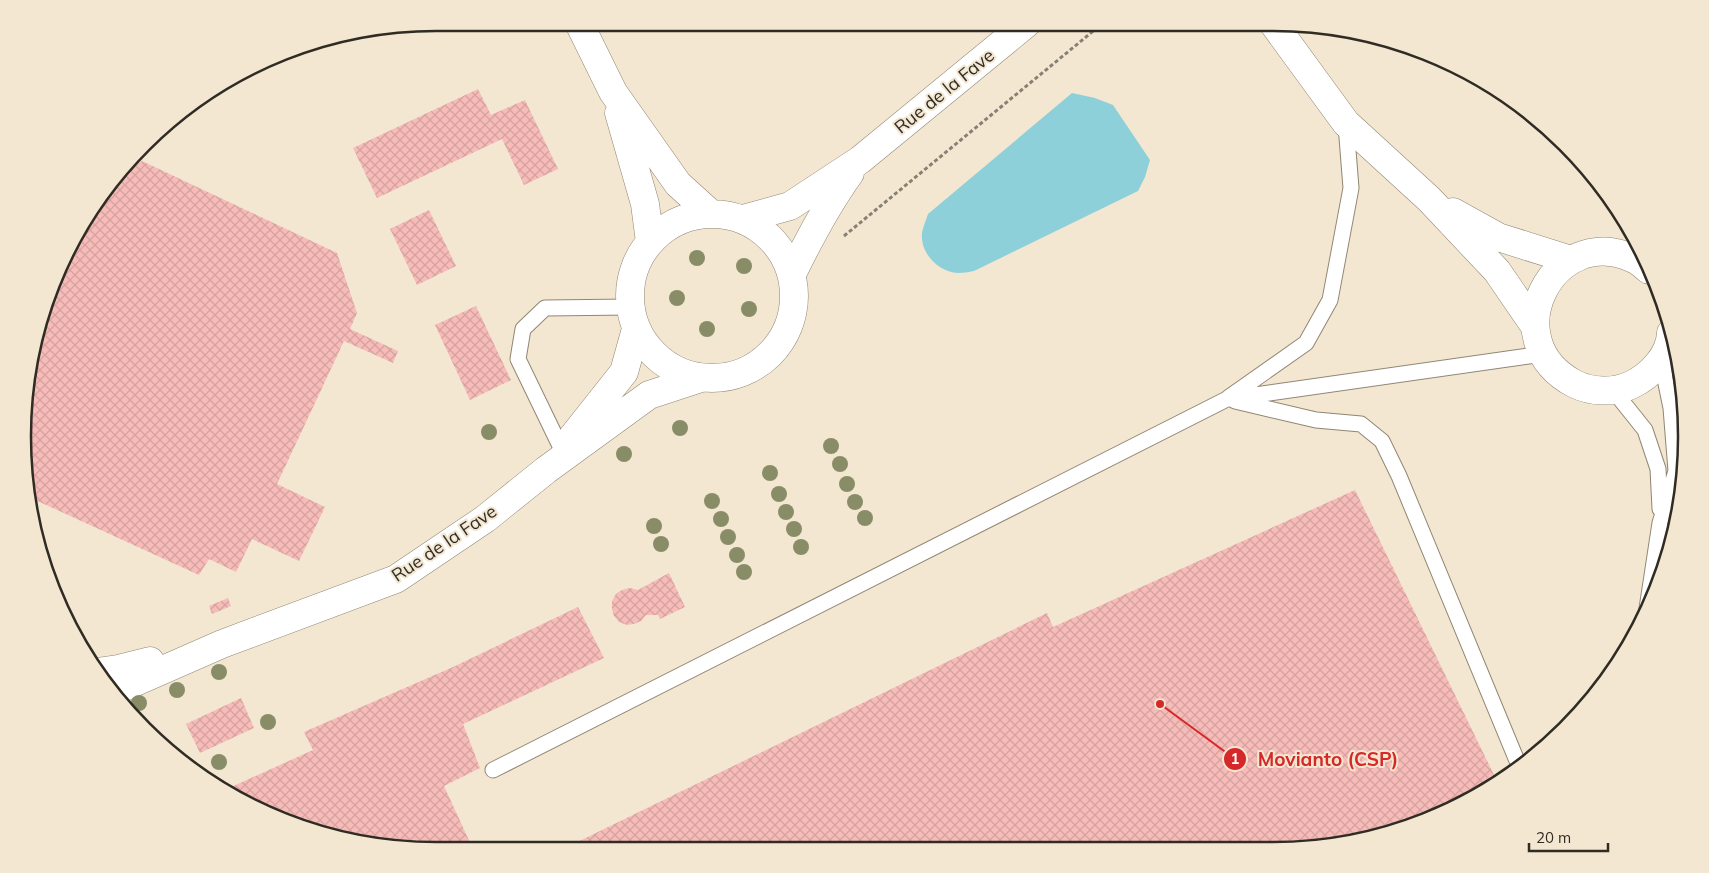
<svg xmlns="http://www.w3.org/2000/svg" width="1709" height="873" viewBox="0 0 1709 873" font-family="Mulish,sans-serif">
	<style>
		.water { fill: #8dd0d9 }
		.building { fill: url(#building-cross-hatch) }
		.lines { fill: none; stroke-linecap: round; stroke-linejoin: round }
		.service-casing { stroke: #918673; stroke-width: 17 }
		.minor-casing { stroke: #918673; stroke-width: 29 }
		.secondary-casing { stroke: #918673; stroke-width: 29 }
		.path { stroke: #888072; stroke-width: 3; stroke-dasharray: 4 2.5; stroke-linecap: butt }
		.service { stroke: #fff; stroke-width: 15 }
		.minor { stroke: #fff; stroke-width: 28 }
		.secondary { stroke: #fff; stroke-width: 28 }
		.tree { fill: #898d67 }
		.labels { text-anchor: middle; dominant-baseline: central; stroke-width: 4; stroke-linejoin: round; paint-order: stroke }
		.street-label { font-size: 18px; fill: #302c24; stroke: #f3e7d2 }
		.rim { fill: none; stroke: #302c24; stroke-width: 2.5 }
		.leader { fill: none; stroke: #d62828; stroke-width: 2 }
		.callout-dot { fill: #d62828; stroke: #f3e7d2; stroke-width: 2 }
		.mark-label { font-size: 15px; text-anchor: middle; font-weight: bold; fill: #fff }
		.callout-label { font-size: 19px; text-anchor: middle; font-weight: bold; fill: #d62828; stroke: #f3e7d2; stroke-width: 4; stroke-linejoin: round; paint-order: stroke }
	</style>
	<defs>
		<pattern id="building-cross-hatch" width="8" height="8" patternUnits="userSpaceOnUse" patternTransform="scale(1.25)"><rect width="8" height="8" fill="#f7bcb9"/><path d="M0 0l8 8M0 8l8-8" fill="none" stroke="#d4a29f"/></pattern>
	</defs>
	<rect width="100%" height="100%" fill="#f3e7d2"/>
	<path class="water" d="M 1072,93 L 1095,98 L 1113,105 L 1150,160 L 1145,177 L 1138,191 L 974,271 C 969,272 963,273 958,273 C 938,272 920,253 922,233 C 923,227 926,220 928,214 Z"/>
	<path class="building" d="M 478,89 L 491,115 L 525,100 L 558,169 L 524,185 L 502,139 L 377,198 L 353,148 Z
		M 142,161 L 337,253 L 357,313 L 350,329 L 398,351 L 393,363 L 344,341 L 277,484 L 325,507 L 299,561 L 252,539 L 236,572 L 209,559 L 199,575 L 31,498 L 23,464 L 37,330 L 92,207 L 130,167 Z
		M 429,210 L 456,266 L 417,285 L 390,229 Z
		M 476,306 L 511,380 L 470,400 L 435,325 Z
		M 1355,490 L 1497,781 L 1431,819 L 1327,847 L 563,849 L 1047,613 L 1053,627 Z
		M 669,573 L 685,607 L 660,619 L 658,615 L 646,615 L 641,621 L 634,624 L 627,625 L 619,622 L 614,616 L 612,609 L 612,601 L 616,594 L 622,590 L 630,588 L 638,590 Z
		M 228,598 L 231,606 L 212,614 L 209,606 Z
		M 578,607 L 604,658 L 463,724 L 480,768 L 444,786 L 473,849 L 410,850 L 330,836 L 253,808 L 227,789 L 313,750 L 304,732 L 453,667 Z
		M 241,698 L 254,728 L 200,753 L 186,724 Z"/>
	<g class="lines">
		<g class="service-casing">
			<path id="service" d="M 1613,390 L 1645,430 L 1658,469 L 1660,509
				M 1228,398 L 1306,343 L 1330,300 L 1351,188 L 1346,125
				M 1235,401 L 1316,420 L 1361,424 L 1382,441 L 1399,476 L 1520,768
				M 562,450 L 518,359 L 523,329 L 545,308 L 630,307
				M 1646,615 L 1660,523 L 1676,471 L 1671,408 L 1665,379 L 1663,358
				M 493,770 L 1227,399 L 1543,354"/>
		</g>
		<g class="minor-casing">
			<path id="minor" d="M 1273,23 L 1346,123 L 1429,199 L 1497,271 L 1534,325
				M 1453,212 L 1498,237 L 1571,260
				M 743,219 L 790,206 L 860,160 L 1027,23
				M 1649,270 C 1644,266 1639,261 1634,259 C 1553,221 1492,341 1575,384 C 1591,392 1614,393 1631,385 C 1650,376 1670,356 1671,333
				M 792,274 C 809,239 827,205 850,173"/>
		</g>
		<g class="secondary-casing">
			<path id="secondary" d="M 579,23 L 613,92 L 678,184 L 710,213
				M 619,113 L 645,204 L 650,242
				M630 296a82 82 0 1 1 164 0a82 82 0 1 1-164 0Z
				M 567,444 L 624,372 L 636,329
				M 97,672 L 118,669 L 150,661
				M 114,693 L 124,687 L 222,644 L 396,579 L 485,519 L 546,470 L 649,395 L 701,378"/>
		</g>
		<path class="path" d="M 844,236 L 1103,23"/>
		<use href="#service" class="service"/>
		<use href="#minor" class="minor"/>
		<use href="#secondary" class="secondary"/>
	</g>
	<g class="tree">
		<circle cx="697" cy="258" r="8"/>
		<circle cx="744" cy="266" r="8"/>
		<circle cx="677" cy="298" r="8"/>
		<circle cx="749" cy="309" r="8"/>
		<circle cx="707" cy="329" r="8"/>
		<circle cx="680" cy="428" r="8"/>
		<circle cx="489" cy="432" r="8"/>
		<circle cx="831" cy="446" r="8"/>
		<circle cx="624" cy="454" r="8"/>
		<circle cx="840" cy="464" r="8"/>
		<circle cx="770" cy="473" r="8"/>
		<circle cx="847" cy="484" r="8"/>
		<circle cx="779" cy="494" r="8"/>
		<circle cx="712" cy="501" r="8"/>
		<circle cx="855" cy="502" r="8"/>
		<circle cx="786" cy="512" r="8"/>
		<circle cx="865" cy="518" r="8"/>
		<circle cx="721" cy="519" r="8"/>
		<circle cx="654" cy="526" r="8"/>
		<circle cx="794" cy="529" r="8"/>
		<circle cx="728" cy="537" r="8"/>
		<circle cx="661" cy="544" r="8"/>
		<circle cx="801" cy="547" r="8"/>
		<circle cx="737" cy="555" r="8"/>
		<circle cx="744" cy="572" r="8"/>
		<circle cx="219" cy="672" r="8"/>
		<circle cx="177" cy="690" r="8"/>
		<circle cx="139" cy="703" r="8"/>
		<circle cx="268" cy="722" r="8"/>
		<circle cx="219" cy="762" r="8"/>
	</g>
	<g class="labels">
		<g class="street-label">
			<text transform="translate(944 91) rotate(-39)">Rue de la Fave</text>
			<text transform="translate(444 543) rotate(-34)">Rue de la Fave</text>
		</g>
	</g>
	<path d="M0 0H1709V873H0ZM436 31H1273A405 405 0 0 1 1678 436V437A405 405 0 0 1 1273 842H436A405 405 0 0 1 31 437V436A405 405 0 0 1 436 31Z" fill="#f3e7d2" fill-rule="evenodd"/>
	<path class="rim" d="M436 31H1273A405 405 0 0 1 1678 436V437A405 405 0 0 1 1273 842H436A405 405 0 0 1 31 437V436A405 405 0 0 1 436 31Z"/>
	<path class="leader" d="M1160 704L1235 759"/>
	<g class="callout-dot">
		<circle cx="1160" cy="704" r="5"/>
		<circle cx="1235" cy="759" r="12"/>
	</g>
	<g class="mark-label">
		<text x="1235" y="764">1</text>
	</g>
	<g class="callout-label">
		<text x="1328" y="766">Movianto (CSP)</text>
	</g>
	<path d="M1529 843v8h79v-8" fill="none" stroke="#302c24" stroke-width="2.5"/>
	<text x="1536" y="843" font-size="15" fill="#302c24" stroke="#f3e7d2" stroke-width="4" paint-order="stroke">20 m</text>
</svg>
